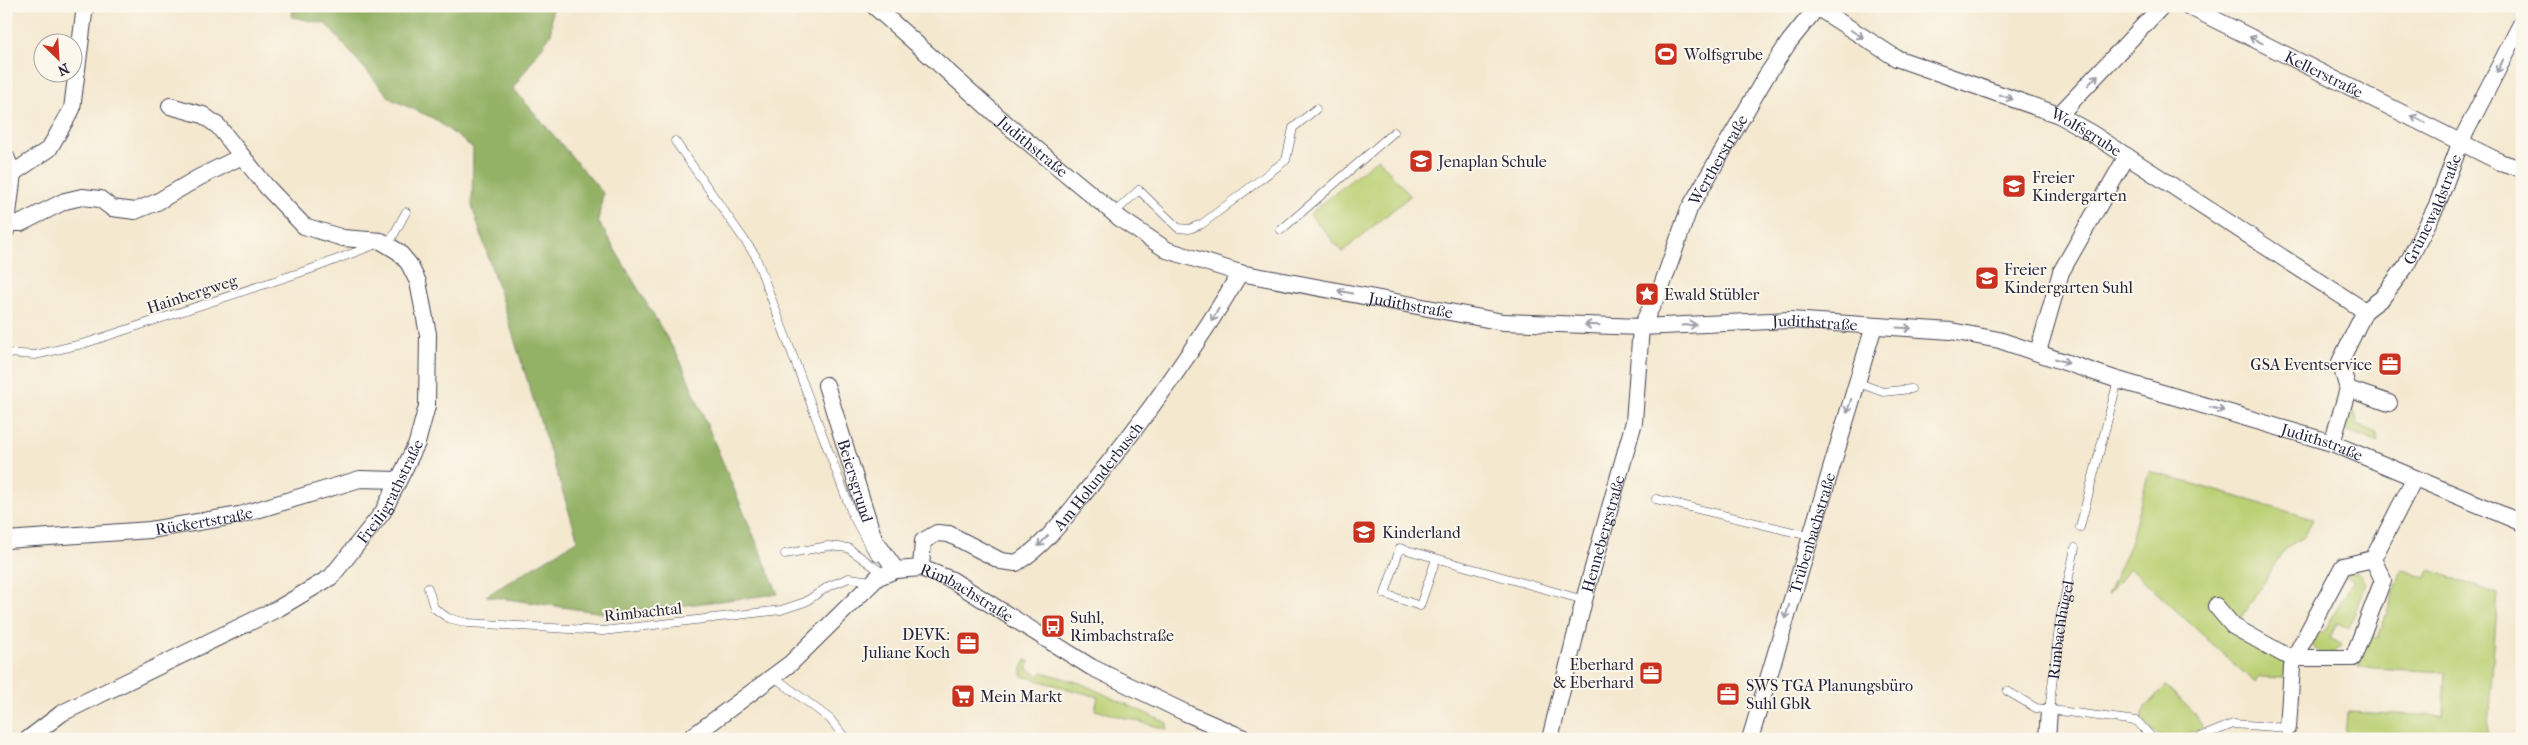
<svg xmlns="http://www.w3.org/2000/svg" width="2528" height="745" viewBox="0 0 2528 745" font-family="'IM FELL French Canon',serif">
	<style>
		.green { fill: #bbd074; stroke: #6e7958 }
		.forest { fill: #94b266; stroke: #5b6a50 }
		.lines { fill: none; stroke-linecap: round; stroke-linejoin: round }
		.service-casing { stroke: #424051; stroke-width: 9 }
		.minor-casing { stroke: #424051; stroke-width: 18 }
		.service { stroke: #fff; stroke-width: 8 }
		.minor { stroke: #fff; stroke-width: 16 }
		.oneway { stroke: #9c9ca7 }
		.labels { text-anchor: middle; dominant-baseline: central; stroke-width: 4; stroke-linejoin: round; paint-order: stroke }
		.poi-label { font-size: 16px; fill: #22223b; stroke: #fbf7ec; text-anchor: start }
		.street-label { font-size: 16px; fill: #22223b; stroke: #fbf7ec }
	</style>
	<rect width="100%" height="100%" fill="#fbf7ec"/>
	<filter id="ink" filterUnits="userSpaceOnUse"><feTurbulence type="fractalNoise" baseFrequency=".02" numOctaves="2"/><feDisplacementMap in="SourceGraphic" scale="10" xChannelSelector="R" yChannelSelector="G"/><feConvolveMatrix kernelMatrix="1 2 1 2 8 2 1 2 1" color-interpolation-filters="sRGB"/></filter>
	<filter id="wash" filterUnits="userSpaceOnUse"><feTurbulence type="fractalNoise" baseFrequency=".0096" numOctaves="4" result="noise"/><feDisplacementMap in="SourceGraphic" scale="20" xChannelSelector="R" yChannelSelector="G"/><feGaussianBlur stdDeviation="1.12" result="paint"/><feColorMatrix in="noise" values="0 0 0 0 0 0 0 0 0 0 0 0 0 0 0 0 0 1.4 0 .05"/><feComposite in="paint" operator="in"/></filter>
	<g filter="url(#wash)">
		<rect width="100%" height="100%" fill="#f4e8cf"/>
		<path class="green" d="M 1378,158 L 1410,196 L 1342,252 L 1310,214 Z
			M 2348,409 L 2354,411 L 2358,425 L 2377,434 L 2378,443 L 2341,428 Z
			M 2149,471 L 2313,519 L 2304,537 L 2285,548 L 2233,632 L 2286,663 L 2284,678 L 2259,677 L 2255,683 L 2130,568 L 2107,595 L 2130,544 Z
			M 2402,569 L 2426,578 L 2429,570 L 2498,594 L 2487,739 L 2345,739 L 2347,712 L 2443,716 L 2445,672 L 2358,667 L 2366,634 L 2378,638 Z
			M 2356,572 L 2361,575 L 2366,583 L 2349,628 L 2337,623 L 2330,638 L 2343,645 L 2333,653 L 2322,655 L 2308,642 L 2311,627 L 2321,633 L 2325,630 L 2353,581 L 2342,575 Z
			M 1026,660 L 1030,662 L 1027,668 L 1039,676 L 1042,672 L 1080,683 L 1167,723 L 1167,729 L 1095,710 L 1098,697 L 1022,676 L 1022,668 Z
			M 2166,686 L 2196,715 L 2202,729 C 2172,739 2165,745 2142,719 L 2145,707 Z"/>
		<path class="forest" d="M 293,6 L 552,6 L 551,34 L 513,88 L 603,193 L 598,221 L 680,360 L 778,594 L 610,614 L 486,596 L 578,540 L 472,206 L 473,148 L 433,118 L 391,99 L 326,24 L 292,17 Z"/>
	</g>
	<g filter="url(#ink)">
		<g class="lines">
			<g class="service-casing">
				<g id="service">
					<path d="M 675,141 L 755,255 L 853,516 L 869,546 L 877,557"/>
					<path d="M 1114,213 L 1139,190 L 1178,228 L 1189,229 L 1202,224 L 1286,160 L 1293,128 L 1316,109"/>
					<path d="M 1281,230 L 1394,132"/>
					<path d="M 6,353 L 35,355 L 86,343 L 317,267 L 392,238 L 406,212"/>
					<path d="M 1856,382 L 1883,392 L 1911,389"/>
					<path d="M 1656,499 L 1810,536"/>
					<path d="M 2080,527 L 2118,380"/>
					<path d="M 785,554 L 828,546 L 848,548 L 884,574"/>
					<path d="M 1436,559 L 1420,606 L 1385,594 L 1400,548 L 1584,600"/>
					<path d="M 428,588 L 434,608 L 448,618 L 468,623 L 603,631 L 781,610 L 805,602 L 829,586 L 849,578 L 872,581"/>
					<path d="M 773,676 L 830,719 L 846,739"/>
					<path d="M 2007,691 L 2036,708 L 2137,721 L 2153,739"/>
					<path id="s1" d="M 2049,711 L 2060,619 L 2075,548"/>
					<path d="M 2196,739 L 2233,724 L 2288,728 L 2288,739"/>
				</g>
			</g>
			<g class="minor-casing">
				<g id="minor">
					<path id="s2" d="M 874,6 L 1011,128 L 1122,220 L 1167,250 L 1240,273 L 1503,322 L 1641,327 L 1790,320 L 1951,331 L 1999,340 L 2118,380 L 2332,443 L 2522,523"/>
					<path id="s3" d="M 1815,6 L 1896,58 L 2059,115 L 2091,133 L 2365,311"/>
					<path id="s4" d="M 2188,6 L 2500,162 L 2522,169"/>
					<path d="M 2059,115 L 2162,6"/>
					<path d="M 6,157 L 13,173 L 6,231"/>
					<path d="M 13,173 L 49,149 L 72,109 L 85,6"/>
					<path d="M 9,223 L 21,223 L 65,201 L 82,197 L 100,199 L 112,208 L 135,211 L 157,202 L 198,178 L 242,156"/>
					<path d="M 2038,352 L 2061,272 L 2127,156"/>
					<path id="s5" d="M 826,385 L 874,539 L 896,570"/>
					<path id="s6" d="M 2348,389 L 2340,362 L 2365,311 L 2382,298 L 2406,266 L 2437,205 L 2461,141 L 2522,22"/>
					<path d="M 2332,443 L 2348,389 L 2389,403"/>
					<path id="s7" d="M 6,540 L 150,530 L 240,515 L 360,479 L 397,480"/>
					<path id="s8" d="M 921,568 L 923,541 L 937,533 L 949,534 L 1001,561 L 1016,563 C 1045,546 1066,516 1087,490 C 1143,421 1195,350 1240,273"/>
					<path d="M 2216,606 L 2233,626 L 2283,654 L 2294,658 L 2353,658 L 2383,580 L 2373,559"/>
					<path d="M 2288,728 L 2292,667 L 2294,658 L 2343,566 L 2373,559 L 2414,479"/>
					<path id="s9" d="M 28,739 L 62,713 L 279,608 L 331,577 L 383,512 L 417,443 L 427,406 L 428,334 L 418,282 L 409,264 L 399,252 L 381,241 L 343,238 L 304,226 L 266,186 L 218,126 L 203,115 L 170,106"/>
					<path id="s10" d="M 689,739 L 791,663 L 878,577 L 896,570 L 921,568 L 952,580 L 1091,667 L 1186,713 L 1246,739"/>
					<path id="s11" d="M 1550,739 L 1584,600 L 1634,422 L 1641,327 L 1661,288 L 1689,209 L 1765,78 L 1789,42 L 1818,6"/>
					<path id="s12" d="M 1750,739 L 1874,326"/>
					<path d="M 2047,739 L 2049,711"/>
				</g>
			</g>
			<use href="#service" class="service"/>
			<use href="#minor" class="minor"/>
		</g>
		<defs><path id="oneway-shaft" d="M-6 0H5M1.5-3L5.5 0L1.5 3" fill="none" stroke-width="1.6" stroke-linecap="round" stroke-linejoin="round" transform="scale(1.25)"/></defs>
		<g class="oneway">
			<use href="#oneway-shaft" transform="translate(1857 34) rotate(32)"/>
			<use href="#oneway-shaft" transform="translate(2256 40) rotate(-154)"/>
			<use href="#oneway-shaft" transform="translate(2500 66) rotate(117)"/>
			<use href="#oneway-shaft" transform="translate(2093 80) rotate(-46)"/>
			<use href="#oneway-shaft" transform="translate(2006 97) rotate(19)"/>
			<use href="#oneway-shaft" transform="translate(2418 119) rotate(-154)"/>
			<use href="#oneway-shaft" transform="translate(1345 292) rotate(-169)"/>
			<use href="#oneway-shaft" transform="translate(1215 315) rotate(120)"/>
			<use href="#oneway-shaft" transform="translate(1592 325) rotate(-178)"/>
			<use href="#oneway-shaft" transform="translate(1689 325) rotate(-3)"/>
			<use href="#oneway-shaft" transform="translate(1904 328) rotate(3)"/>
			<use href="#oneway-shaft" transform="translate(2062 361) rotate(19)"/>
			<use href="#oneway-shaft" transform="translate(1849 406) rotate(107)"/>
			<use href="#oneway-shaft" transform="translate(2217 409) rotate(16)"/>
			<use href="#oneway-shaft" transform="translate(1043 541) rotate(133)"/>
			<use href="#oneway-shaft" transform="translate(1787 612) rotate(106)"/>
		</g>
	</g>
	<defs>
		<g id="stadium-square" transform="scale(1.25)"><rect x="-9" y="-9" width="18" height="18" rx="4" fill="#c8321e" stroke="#fbf7ec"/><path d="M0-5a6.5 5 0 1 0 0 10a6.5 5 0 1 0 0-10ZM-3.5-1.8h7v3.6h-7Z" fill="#fff"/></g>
		<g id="school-square" transform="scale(1.25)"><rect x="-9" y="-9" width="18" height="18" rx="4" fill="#c8321e" stroke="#fbf7ec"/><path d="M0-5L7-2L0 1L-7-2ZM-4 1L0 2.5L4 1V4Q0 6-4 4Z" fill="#fff"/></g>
		<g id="sight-square" transform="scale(1.25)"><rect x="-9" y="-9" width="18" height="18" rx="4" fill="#c8321e" stroke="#fbf7ec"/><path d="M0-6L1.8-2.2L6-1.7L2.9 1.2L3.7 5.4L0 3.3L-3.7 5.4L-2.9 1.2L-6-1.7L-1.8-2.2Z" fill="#fff"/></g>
		<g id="office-square" transform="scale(1.25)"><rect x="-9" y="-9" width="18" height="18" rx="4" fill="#c8321e" stroke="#fbf7ec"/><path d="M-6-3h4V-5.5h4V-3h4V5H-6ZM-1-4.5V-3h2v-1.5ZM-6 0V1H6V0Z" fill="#fff"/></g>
		<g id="bus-square" transform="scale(1.25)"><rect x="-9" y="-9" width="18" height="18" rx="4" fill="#c8321e" stroke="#fbf7ec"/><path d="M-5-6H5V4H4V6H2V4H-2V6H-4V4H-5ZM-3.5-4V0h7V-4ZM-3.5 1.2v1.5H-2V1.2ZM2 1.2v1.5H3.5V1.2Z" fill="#fff"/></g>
		<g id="supermarket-square" transform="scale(1.25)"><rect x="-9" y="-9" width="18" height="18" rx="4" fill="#c8321e" stroke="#fbf7ec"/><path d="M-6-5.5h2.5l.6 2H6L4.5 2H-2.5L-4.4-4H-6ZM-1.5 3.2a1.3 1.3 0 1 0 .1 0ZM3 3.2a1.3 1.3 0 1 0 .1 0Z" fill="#fff"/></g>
	</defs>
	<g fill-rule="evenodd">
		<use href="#stadium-square" x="1666" y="54"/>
		<use href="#school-square" x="1421" y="161"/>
		<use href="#school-square" x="2014" y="186"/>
		<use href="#school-square" x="1987" y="278"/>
		<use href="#sight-square" x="1647" y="294"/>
		<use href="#office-square" x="2390" y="364"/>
		<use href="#school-square" x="1364" y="532"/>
		<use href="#bus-square" x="1053" y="626"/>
		<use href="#office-square" x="968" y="643"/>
		<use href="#office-square" x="1651" y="673"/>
		<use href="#office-square" x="1728" y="694"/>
		<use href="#supermarket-square" x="963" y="696"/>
	</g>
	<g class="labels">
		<g class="poi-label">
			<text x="1684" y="54">Wolfsgrube</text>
			<text x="1438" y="161">Jenaplan Schule</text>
			<text x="2032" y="177">Freier<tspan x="2032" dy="18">Kindergarten</tspan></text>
			<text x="2004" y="269">Freier<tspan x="2004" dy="18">Kindergarten Suhl</tspan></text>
			<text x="1664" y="294">Ewald Stübler</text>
			<text x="2372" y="364" text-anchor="end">GSA Eventservice</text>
			<text x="1382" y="532">Kinderland</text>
			<text x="1070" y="617">Suhl,<tspan x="1070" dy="18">Rimbachstraße</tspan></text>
			<text x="950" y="634" text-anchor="end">DEVK:<tspan x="950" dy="18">Juliane Koch</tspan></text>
			<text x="1634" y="664" text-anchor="end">Eberhard<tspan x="1634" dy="18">&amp; Eberhard</tspan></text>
			<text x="1746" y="685">SWS TGA Planungsbüro<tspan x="1746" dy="18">Suhl GbR</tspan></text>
			<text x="980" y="696">Mein Markt</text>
		</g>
		<g class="street-label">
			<text stroke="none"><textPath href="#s4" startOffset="152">Kellerstraße</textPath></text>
			<text stroke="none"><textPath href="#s3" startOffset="301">Wolfsgrube</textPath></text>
			<text stroke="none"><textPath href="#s2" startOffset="212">Judithstraße</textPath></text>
			<text stroke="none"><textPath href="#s11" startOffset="608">Wertherstraße</textPath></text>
			<text stroke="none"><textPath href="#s6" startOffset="209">Grünewaldstraße</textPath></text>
			<text transform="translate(192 294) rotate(-18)">Hainbergweg</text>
			<text stroke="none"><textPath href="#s2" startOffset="632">Judithstraße</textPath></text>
			<text stroke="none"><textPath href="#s2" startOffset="1038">Judithstraße</textPath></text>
			<text stroke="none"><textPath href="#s2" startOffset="1562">Judithstraße</textPath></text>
			<text stroke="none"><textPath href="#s8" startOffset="249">Am Holunderbusch</textPath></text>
			<text stroke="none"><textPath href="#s5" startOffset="100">Beiersgrund</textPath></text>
			<text stroke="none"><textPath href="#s9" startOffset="449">Freiligrathstraße</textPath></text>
			<text stroke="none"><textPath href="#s7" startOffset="199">Rückertstraße</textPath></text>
			<text stroke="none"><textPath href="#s12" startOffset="215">Trübenbachstraße</textPath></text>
			<text stroke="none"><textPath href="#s11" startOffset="212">Hennebergstraße</textPath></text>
			<text stroke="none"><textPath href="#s10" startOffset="346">Rimbachstraße</textPath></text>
			<text transform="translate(643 612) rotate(-6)">Rimbachtal</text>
			<text stroke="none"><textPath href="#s1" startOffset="82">Rimbachhügel</textPath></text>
		</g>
	</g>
	<rect width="2528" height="745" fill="none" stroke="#fbf7ec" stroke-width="25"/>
	<g transform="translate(58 58) rotate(155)"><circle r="24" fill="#fbf7ec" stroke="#a4a2a5"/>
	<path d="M0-4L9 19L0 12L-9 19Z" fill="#c8321e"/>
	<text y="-8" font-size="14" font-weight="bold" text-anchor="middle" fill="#22223b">N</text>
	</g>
</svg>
